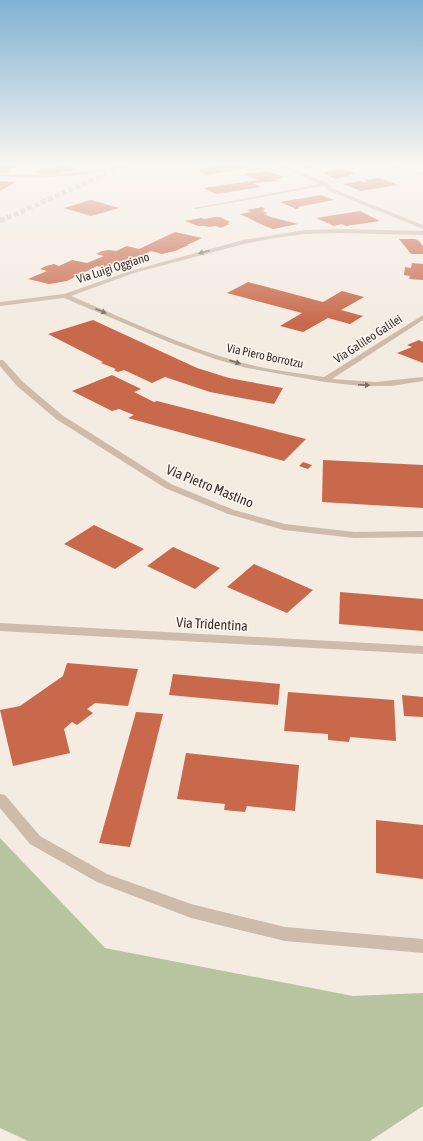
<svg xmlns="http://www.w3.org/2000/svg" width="423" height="1141" viewBox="0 0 423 1141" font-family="'Asap Condensed',sans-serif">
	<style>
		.green { fill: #b8c4a0 }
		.building { fill: #c8694b }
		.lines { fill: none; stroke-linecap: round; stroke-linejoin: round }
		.major-tunnel { stroke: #cfc6bd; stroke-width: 5; stroke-dasharray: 5 2.5; stroke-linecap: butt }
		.minor { fill: #cdbbac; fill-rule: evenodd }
		.oneway { fill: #7d6f65 }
		.labels { text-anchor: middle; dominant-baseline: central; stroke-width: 3.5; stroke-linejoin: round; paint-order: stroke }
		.far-street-label { font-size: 12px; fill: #3b302b; stroke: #fbf5ee }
		.street-label { font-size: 14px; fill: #3b302b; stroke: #fbf5ee }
	</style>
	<rect width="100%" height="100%" fill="#f4ebe1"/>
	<path class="green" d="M 0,838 L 105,948 L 353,996 L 423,993 L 423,1106 L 370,1141 L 28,1141 L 0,1128 Z"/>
	<path class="building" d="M 0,164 L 25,164 L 25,165 L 7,170 L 11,171 L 3,173 L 0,172 Z
		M 240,164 L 250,166 L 242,167 L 245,168 L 206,175 L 198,171 L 201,171 L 198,169 Z
		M 294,164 L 320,164 L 321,165 L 305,168 Z
		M 64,166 L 75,170 L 45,175 L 34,171 Z
		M 341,169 L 356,173 L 349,175 L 350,176 L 335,179 L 324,173 L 327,173 L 324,172 Z
		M 267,171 L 284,177 L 275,179 L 277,181 L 253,183 L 261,187 L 216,194 L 203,188 L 258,180 L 244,174 Z
		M 380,178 L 398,185 L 361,191 L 343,184 L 360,181 L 363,182 L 368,182 L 365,180 Z
		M 0,181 L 16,182 L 2,190 L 0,190 Z
		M 321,195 L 334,200 L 298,207 L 300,208 L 296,209 L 280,202 Z
		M 91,200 L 119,208 L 91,216 L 64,208 Z
		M 262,207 L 265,209 L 263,211 L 268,213 L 264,214 L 271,217 L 298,224 L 273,229 L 265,226 L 240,214 L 251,212 L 247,210 Z
		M 360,211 L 380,221 L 346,226 L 342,224 L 334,226 L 316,218 Z
		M 215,217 L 220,217 L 230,222 L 227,223 L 230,224 L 220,228 L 216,226 L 209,227 L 206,226 L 198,226 L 185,221 L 201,218 L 204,219 Z
		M 175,232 L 202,238 L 187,245 L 189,245 L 175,251 L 162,254 L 151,251 L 124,265 L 107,269 L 97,266 L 67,281 L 49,284 L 28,279 L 47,271 L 40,269 L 46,266 L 54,264 L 59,266 L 72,260 L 87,263 L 104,256 L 96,254 L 102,251 L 109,250 L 116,251 L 127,246 L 139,249 Z
		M 399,239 L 415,239 L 419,241 L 423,246 L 423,254 L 411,254 Z
		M 412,263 L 423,264 L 423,280 L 409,279 L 410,276 L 404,275 L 405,267 L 411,268 Z
		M 248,282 L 323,302 L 342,291 L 364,297 L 341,310 L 363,316 L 350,324 L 328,318 L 303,332 L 280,326 L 302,313 L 227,293 Z
		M 93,320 L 197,368 L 229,378 L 283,388 L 274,404 L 210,392 L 165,377 L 152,383 L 124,370 L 118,372 L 114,370 L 116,369 L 101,363 L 103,362 L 48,334 Z
		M 419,340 L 423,342 L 423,363 L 397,353 L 412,347 L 407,345 Z
		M 112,375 L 141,389 L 134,392 L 154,402 L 157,401 L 306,439 L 284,461 L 128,418 L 134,415 L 119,409 L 112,411 L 72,391 Z
		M 323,460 L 423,465 L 423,508 L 322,502 Z
		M 303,462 L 312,465 L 308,469 L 299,466 Z
		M 94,525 L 144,549 L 115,569 L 64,544 Z
		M 173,547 L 220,568 L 195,589 L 147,566 Z
		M 254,564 L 313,590 L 287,613 L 227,587 Z
		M 340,592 L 423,599 L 423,631 L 339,624 Z
		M 67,663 L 138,669 L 128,706 L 95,703 L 87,709 L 93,713 L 77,725 L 72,722 L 64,729 L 70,753 L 13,766 L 0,710 L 20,706 L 63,676 Z
		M 173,674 L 280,684 L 278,705 L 169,695 Z
		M 288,692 L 394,700 L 396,741 L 350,737 L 349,742 L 328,740 L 328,734 L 284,731 Z
		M 402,695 L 423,697 L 423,717 L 404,716 Z
		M 136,712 L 163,714 L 130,847 L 99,843 Z
		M 186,753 L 299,765 L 295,811 L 247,806 L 245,812 L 224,810 L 225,804 L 177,799 Z
		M 376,820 L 423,825 L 423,879 L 376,873 Z"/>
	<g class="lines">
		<path class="major-tunnel" d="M 0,221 L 128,164"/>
		<path class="minor" d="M 130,164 L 140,164 C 131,168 120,169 110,171 C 74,177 37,179 0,176 L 0,174 C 44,176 87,173 130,164 Z
			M 273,164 L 280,164 L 327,183 L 333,189 L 423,225 L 423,229 L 329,191 L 324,186 L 196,209 L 194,208 L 320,184 Z
			M 376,164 L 385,164 L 423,173 L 423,175 Z
			M 340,229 L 423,231 L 423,235 L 340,233 L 305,234 L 275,238 L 244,244 L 134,273 L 71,296 C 127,320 184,347 243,363 C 270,370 297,373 324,377 L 423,315 L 423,320 L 332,379 L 376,382 L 423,377 L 423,381 L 391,386 L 361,386 L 325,382 L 247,368 L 215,359 L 171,343 L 64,298 L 0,306 L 0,302 L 64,294 L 130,271 L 243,240 L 305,230 Z
			M 0,360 L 3,360 L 23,382 L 62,415 L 171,484 L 234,510 L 285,524 L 354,532 L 423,531 L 423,537 L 354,538 L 284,530 L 228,514 L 165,488 L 56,419 L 17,386 L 0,366 Z
			M 0,623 L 423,646 L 423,654 L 0,631 Z
			M 0,794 L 5,795 L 40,836 L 107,874 L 191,904 L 285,927 L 423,939 L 423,953 L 285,941 L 191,918 L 97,882 L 30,844 L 0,808 Z"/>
	</g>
	<defs><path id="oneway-solid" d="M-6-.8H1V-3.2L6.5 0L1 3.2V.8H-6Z"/></defs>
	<g class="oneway">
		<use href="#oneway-solid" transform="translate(204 252) rotate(165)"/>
		<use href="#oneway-solid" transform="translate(101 311) rotate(22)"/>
		<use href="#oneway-solid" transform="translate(235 362) rotate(18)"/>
		<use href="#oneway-solid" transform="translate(364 385) rotate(3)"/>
	</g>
	<linearGradient id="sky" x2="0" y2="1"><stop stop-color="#7eb2d2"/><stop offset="0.51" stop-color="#faf6f2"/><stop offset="1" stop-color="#faf6f2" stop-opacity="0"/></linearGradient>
	<rect width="423" height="324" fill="url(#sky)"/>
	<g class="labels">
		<g class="far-street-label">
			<text transform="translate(113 268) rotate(-18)">Via Luigi Oggiano</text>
			<text transform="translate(368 339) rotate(-33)">Via Galileo Galilei</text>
			<text transform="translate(265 356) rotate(12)">Via Piero Borrotzu</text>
		</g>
		<g class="street-label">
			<text transform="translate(210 486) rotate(22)">Via Pietro Mastino</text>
			<text transform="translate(212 624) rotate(3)">Via Tridentina</text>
		</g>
	</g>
</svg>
